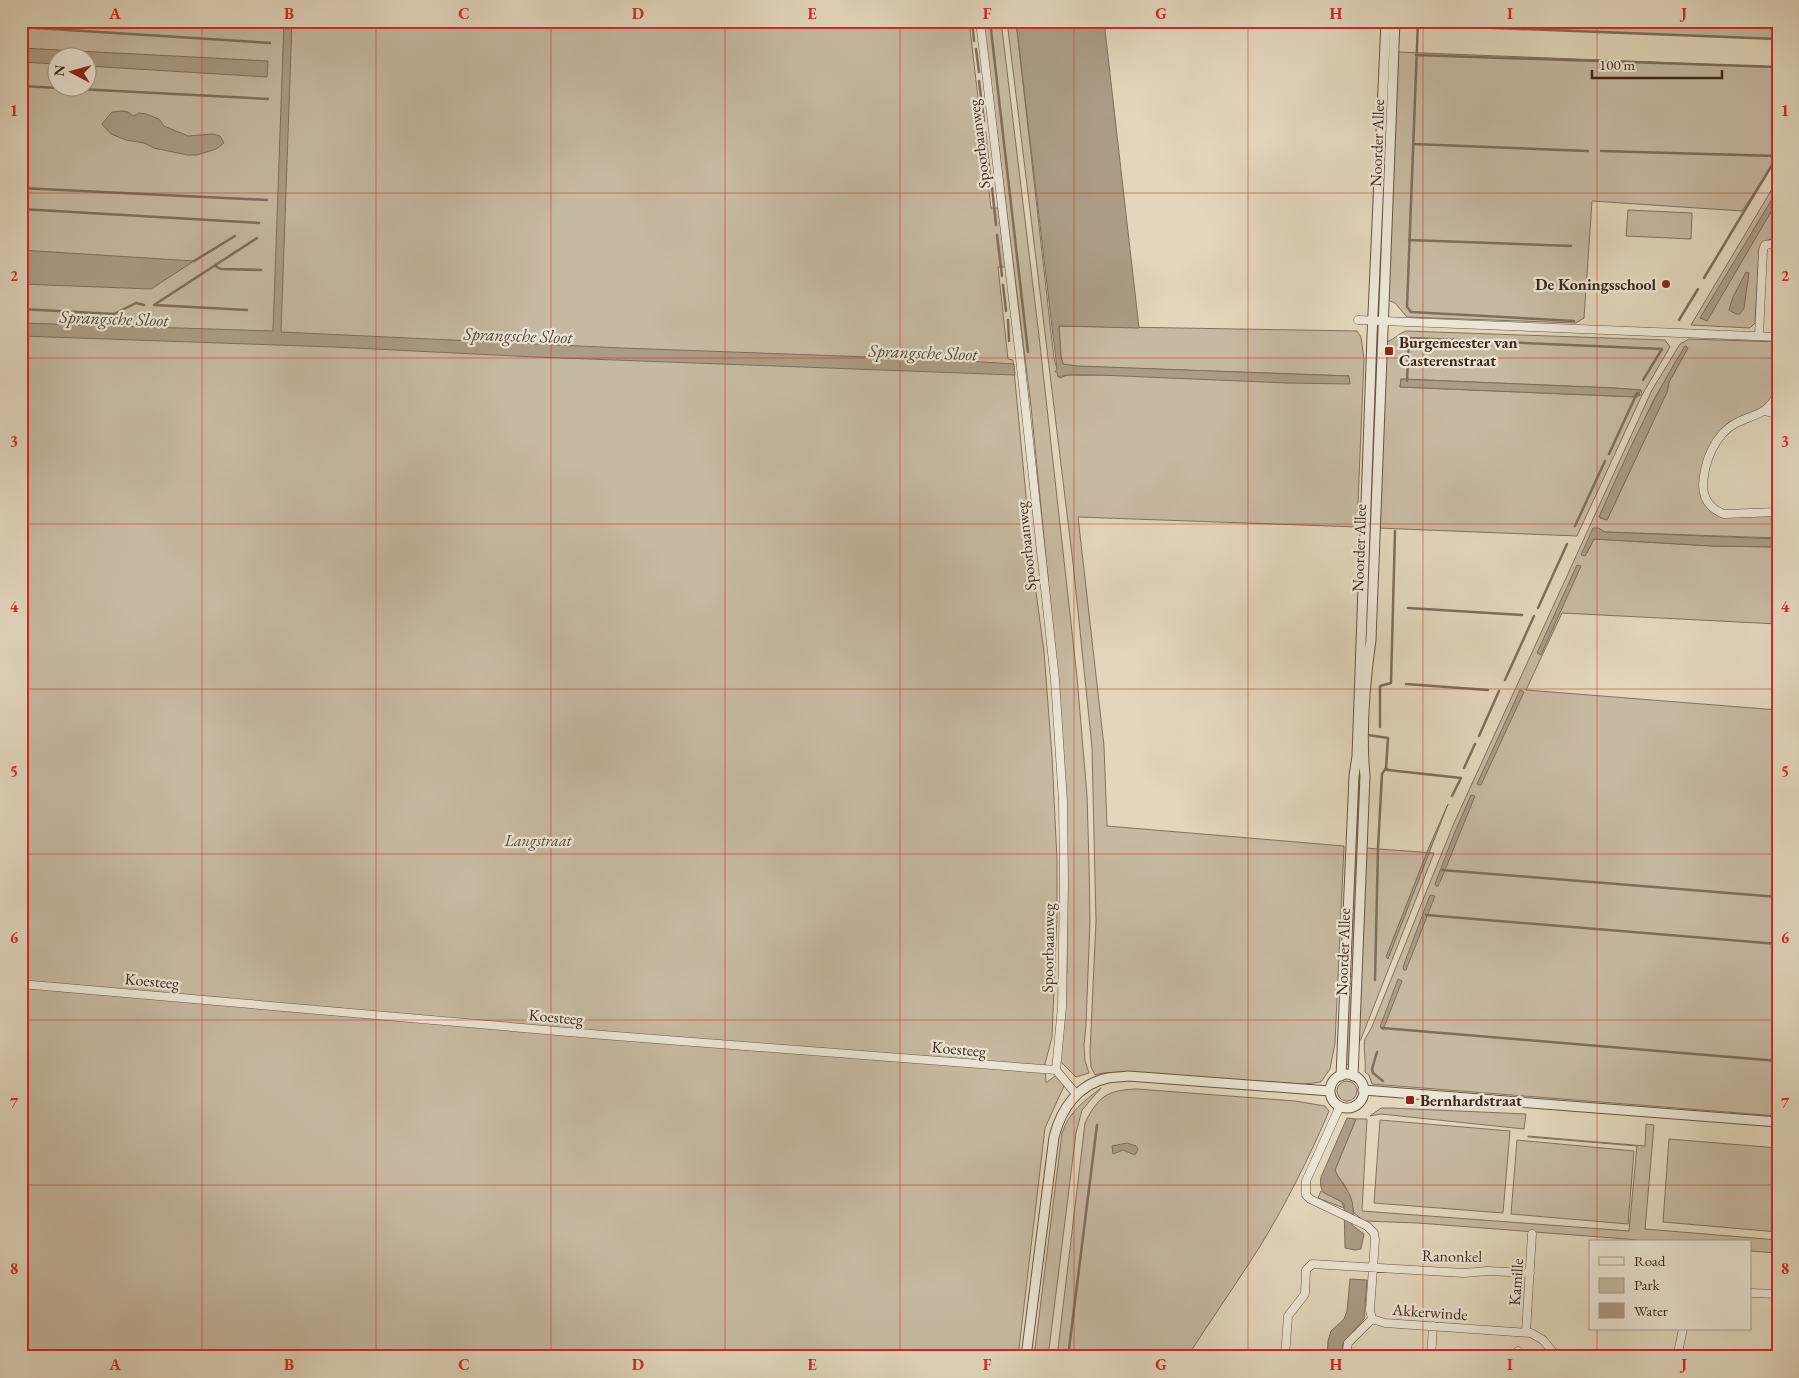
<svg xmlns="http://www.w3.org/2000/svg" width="1799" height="1378" viewBox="0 0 1799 1378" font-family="'EB Garamond',serif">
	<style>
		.green { fill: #c6b9a1; stroke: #82715e; fill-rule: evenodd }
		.water { fill: #aa9c85; stroke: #7f6e5b }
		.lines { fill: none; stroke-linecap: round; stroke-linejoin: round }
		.stream { stroke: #7f6e5b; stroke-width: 2.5 }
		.minor-casing { stroke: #675443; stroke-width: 9 }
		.tertiary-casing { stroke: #675443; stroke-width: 11 }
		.minor { stroke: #ece5d3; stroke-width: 8 }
		.tertiary { stroke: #ece5d3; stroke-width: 9 }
		.grid { fill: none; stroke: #d62828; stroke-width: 1; stroke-opacity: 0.55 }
		.poi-dot { fill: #8f2418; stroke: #ece5d3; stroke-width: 2 }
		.labels { text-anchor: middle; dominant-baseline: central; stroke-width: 4.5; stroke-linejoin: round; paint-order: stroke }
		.street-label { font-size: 16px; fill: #3e291b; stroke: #ece5d3 }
		.poi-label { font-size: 16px; font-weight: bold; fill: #3e291b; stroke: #ece5d3; text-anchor: start }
		.park-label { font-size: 16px; font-style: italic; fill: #594636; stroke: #ece5d3 }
		.water-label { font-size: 18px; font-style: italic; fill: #594636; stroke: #ece5d3 }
		.neatline { fill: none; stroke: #d62828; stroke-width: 2 }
		.grid-label { font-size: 16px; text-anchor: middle; font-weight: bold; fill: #d62828 }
	</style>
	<rect width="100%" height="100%" fill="#e2d7bc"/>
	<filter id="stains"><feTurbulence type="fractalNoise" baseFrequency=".004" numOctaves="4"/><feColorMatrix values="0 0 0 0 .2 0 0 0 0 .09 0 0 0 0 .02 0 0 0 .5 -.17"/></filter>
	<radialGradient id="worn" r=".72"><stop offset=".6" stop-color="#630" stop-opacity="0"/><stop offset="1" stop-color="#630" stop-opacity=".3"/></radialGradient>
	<path class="green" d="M 21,21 L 969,21 L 991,208 L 998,208 L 1006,267 L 998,267 L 1008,359 L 1013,360 L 1033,569 L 1044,652 L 1052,756 L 1057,860 L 1057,916 L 1052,1037 L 1045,1064 L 1046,1083 L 1056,1075 L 1062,1079 L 1064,1086 L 1045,1128 L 1018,1357 L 21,1357 ZM 58,58 L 88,58 L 88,88 L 58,88 Z
		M 983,21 L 1001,21 L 1039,336 L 1077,677 L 1087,795 L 1089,863 L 1090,921 L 1086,1025 L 1084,1045 L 1085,1061 L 1089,1073 L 1076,1077 L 1059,1060 L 1067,972 L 1066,818 L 1056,660 L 1031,406 Z
		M 1007,21 L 1016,21 L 1054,359 L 1060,378 L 1067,375 L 1349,376 L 1068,366 L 1063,364 L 1061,357 L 1059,326 L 1357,331 L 1361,337 L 1364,359 L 1357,527 L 1078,517 L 1104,746 L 1107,826 L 1344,846 L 1335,1043 L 1330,1069 L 1321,1082 L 1305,1084 L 1286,1083 L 1120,1072 L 1103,1073 L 1095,1075 L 1091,1067 L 1090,1053 L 1096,921 L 1092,747 L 1073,563 Z
		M 1398,21 L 1778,21 L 1778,39 L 1398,24 Z
		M 1398,52 L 1778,67 L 1778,157 L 1742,211 L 1592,201 L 1584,318 L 1576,323 L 1407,317 L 1395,303 L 1388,300 Z
		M 1386,103 L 1389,103 L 1386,215 L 1380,214 Z
		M 1778,179 L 1778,239 C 1768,239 1763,240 1759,249 L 1755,323 L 1750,328 L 1691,325 Z
		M 1628,210 L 1692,213 L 1691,239 L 1626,236 Z
		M 1381,222 L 1385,222 L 1382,301 L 1376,300 Z
		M 1406,331 L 1665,340 L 1670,347 L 1642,395 L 1577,536 L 1377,528 L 1387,342 C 1395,339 1399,333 1406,331 ZM 1401,379 L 1614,388 L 1641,390 L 1642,394 L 1637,397 L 1400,387 Z
		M 1374,338 L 1381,338 L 1375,433 L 1371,433 Z
		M 1689,339 L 1778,342 L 1778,382 L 1771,399 L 1762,409 L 1729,422 L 1718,433 L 1713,442 L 1701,496 L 1705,505 L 1714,513 L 1778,515 L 1778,538 L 1605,532 L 1597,528 L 1587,553 L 1594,539 L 1712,546 L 1778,547 L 1778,624 L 1562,613 L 1526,690 L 1778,710 L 1778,1116 L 1372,1084 L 1369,1075 L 1365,1072 C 1366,1062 1363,1045 1365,1039 C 1368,1034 1371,1029 1373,1024 L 1454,823 L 1652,390 L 1680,344 ZM 1685,346 L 1688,348 L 1669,382 L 1667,392 L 1607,520 L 1600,518 L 1599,517 L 1653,401 Z
		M 1372,441 L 1376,441 L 1373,502 L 1369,502 Z
		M 1368,565 L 1370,565 L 1368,644 L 1365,664 L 1362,638 Z
		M 1361,757 L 1360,817 L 1355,816 L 1357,773 Z
		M 1355,824 L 1360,825 L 1354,977 L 1348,976 Z
		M 1365,848 L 1434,853 L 1361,1039 L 1357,1044 Z
		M 1348,983 L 1354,984 L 1351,1065 L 1344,1064 Z
		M1337 1091a10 10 0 1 1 20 0a10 10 0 1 1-20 0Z
		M 1101,1088 L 1082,1110 L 1076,1133 L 1048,1357 L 1034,1357 L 1062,1133 C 1069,1112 1084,1101 1101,1088 Z
		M 1137,1089 L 1295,1101 L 1325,1106 L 1329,1111 C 1309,1158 1286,1204 1259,1248 C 1236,1284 1211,1320 1187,1357 L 1057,1357 L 1085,1123 C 1098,1096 1108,1090 1137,1089 Z
		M 1381,1108 L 1390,1108 L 1526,1114 L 1524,1129 L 1381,1114 L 1370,1116 Z
		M 1356,1119 L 1367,1119 L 1362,1211 L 1629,1231 L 1637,1146 L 1528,1137 L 1528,1136 L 1645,1146 L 1646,1124 L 1654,1125 L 1645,1229 L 1778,1240 L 1778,1253 L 1750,1251 L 1750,1242 L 1640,1242 L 1639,1240 L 1418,1223 L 1364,1221 L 1354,1213 C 1352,1203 1349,1193 1344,1184 C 1340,1179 1337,1176 1335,1170 Z
		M 1380,1120 L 1510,1131 L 1503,1213 L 1374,1203 Z
		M 1669,1139 L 1778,1148 L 1778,1232 L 1663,1222 Z
		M 1517,1140 L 1634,1151 L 1628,1224 L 1511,1214 Z
		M 1321,1191 L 1342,1202 L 1344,1208 L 1318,1198 Z"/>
	<path class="water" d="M 284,21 L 292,21 L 281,332 L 622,348 L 952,360 L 1014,364 L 1015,375 L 535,357 L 334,347 L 21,336 L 21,323 L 273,331 Z
		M 1016,21 L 1104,21 L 1139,328 L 1059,326 L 1061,357 L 1063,364 L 1077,366 L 1349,376 L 1350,384 L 1287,383 L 1099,375 L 1067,375 L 1058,377 L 1057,372 L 1055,372 L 1057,369 Z
		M 21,48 L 268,61 L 267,77 L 88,66 L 88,58 L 58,58 L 57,64 L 21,62 Z
		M 122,111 L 128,112 L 133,116 L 139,113 L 146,114 L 159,119 L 164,126 L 188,136 L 213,134 L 220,136 L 224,143 L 216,149 L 197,155 L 187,155 L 154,148 L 144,143 L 126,140 L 111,134 L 102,124 L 112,112 Z
		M 1778,189 L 1778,200 L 1707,321 L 1700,318 Z
		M 21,250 L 194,261 L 151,289 L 21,284 Z
		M 1746,272 L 1749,273 L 1744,308 L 1740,314 L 1736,314 L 1729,310 L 1733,297 Z
		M 1685,346 L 1688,348 L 1669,382 L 1667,392 L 1607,520 L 1599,517 C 1625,458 1651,401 1685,346 Z
		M 1401,379 L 1614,388 L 1641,390 L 1637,397 L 1400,387 Z
		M 1593,528 L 1598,528 L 1605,532 L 1778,539 L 1778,547 L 1712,546 L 1594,539 L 1585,556 L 1581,555 Z
		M 1577,565 L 1581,566 L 1541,655 L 1537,653 Z
		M 1520,690 L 1524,692 L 1481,785 L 1479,785 L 1477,784 Z
		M 1471,795 L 1475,796 L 1443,875 L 1438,886 L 1436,886 L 1435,884 L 1454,834 Z
		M 1448,804 L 1388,959 L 1386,957 L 1429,847 Z
		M 1430,895 L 1435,896 L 1406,970 L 1404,970 L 1403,967 Z
		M 1398,979 L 1402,981 L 1383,1030 L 1380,1027 Z
		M 1347,1118 L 1356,1119 L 1335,1170 C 1338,1178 1343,1183 1347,1190 C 1354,1200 1354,1213 1352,1225 L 1364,1234 L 1361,1249 L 1355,1250 L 1345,1248 L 1344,1204 C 1331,1192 1318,1199 1321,1177 Z
		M 1127,1143 L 1136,1146 L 1138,1149 L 1135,1155 L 1123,1150 L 1113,1154 L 1112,1146 Z
		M 1350,1279 L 1367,1280 L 1364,1319 L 1343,1343 L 1341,1357 L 1327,1357 L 1328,1341 L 1331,1331 L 1344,1319 L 1347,1311 Z"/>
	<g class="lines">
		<path class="stream" d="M 972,21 L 974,41
			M 990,21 L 1028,352
			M 1418,21 L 1407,307 L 1411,312 L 1574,321
			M 1418,25 L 1778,39
			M 21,27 L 270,43
			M 976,49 L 979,72
			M 1416,55 L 1778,67
			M 979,81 L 984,121
			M 21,86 L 268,99
			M 985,132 L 990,176
			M 1413,144 L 1588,151
			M 1601,151 L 1777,156
			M 21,188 L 267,200
			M 992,188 L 996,225
			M 21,209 L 259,223
			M 997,235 L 1002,276
			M 1409,240 L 1571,246
			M 194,261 L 235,236
			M 215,266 L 221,269 L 261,270
			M 1704,278 L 1778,155
			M 1003,285 L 1006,311
			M 21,309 L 114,314 L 136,303 L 144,305
			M 247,310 L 154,305 L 257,238
			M 1008,320 L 1009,341
			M 1679,320 L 1698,289
			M 1407,381 L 1409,338 L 1662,349 L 1643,380
			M 1609,454 L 1637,393 L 1639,394
			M 1575,526 L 1605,461
			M 1408,608 L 1522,615
			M 1538,608 L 1567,544
			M 1505,680 L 1534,616
			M 1406,684 L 1488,690
			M 1380,727 L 1380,686 L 1391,683 L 1395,531
			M 1368,735 L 1388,738 L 1386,768 L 1388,770 L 1461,778 L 1452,796
			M 1479,736 L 1499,691
			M 1464,768 L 1475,744
			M 1442,870 L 1778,897
			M 1426,915 L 1778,944
			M 1375,980 L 1378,848 L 1382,774 L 1386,768
			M 1382,1028 L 1778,1061
			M 1377,1052 L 1372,1069 L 1373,1073 L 1383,1081
			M 1068,1357 L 1097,1125"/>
		<g class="minor-casing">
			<path id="minor" d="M 980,21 L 1020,358 L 1055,680 L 1063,801 L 1064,882 L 1062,1007 L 1056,1070
				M 1358,320 L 1778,337
				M 1759,336 L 1763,250 L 1765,245 L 1778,243
				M 1778,393 C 1768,415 1754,414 1736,423 C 1715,434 1704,462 1703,485 C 1703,500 1711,509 1724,514 L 1778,512
				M 1765,411 L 1778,414
				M 21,984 L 603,1035 L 1056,1070 L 1077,1095
				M 1340,1106 L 1306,1181 L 1306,1195 L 1310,1199 L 1367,1226 L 1374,1233 L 1375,1240 L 1370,1310 L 1372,1319 L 1385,1323 L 1531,1333 L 1543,1340 L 1557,1357
				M 1750,1293 L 1778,1294
				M 1526,1332 L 1532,1234
				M 1285,1357 L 1288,1316 L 1305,1294 L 1306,1270 L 1312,1264 L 1464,1273 L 1487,1271 L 1530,1273
				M 1346,1357 L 1348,1343 L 1372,1319
				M 1431,1357 L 1433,1326
				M 1518,1357 L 1518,1351
				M 1677,1357 L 1683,1329"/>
		</g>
		<g class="tertiary-casing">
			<path id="tertiary" d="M1330 1091a17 17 0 1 1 34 0a17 17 0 1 1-34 0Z
				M 1341,1076 L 1354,776 L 1357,756 L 1372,336 L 1386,21
				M 1353,1076 L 1365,776 C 1361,733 1365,682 1371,640 L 1395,21
				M 1363,1090 L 1778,1122
				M 1026,1357 L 1054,1137 C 1061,1109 1078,1084 1108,1078 C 1114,1077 1121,1077 1128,1076 L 1330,1091"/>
		</g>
		<use href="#minor" class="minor"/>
		<use href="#tertiary" class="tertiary"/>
	</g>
	<path class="grid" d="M 202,21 L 202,1357M 376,21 L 376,1357M 551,21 L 551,1357M 725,21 L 725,1357M 900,21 L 900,1357M 1074,21 L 1074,1357M 1248,21 L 1248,1357M 1423,21 L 1423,1357M 1597,21 L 1597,1242M 21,193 L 1778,193M 21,358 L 1778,358M 21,524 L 1778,524M 21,689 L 1778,689M 21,854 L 1778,854M 21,1020 L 1778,1020M 21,1185 L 1778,1185M 1597,1329 L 1597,1357"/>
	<g class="poi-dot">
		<circle cx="1666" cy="284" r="5"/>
		<rect x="1384" y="346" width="10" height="10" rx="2.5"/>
		<rect x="1405" y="1095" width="10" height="10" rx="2.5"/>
	</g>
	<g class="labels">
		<g class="street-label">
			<text transform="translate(1377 143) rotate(-88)">Noorder Allee</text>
			<text transform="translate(979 144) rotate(-97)">Spoorbaanweg</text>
			<text transform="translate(1026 546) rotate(-96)">Spoorbaanweg</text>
			<text transform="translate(1359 548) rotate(-88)">Noorder Allee</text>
			<text transform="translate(1048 948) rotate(-89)">Spoorbaanweg</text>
			<text transform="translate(1343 952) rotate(-88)">Noorder Allee</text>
			<text transform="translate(152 981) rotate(5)">Koesteeg</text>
			<text transform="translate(556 1017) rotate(5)">Koesteeg</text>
			<text transform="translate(959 1049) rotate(5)">Koesteeg</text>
			<text transform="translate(1452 1256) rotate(1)">Ranonkel</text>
			<text transform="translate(1516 1282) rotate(-86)">Kamille</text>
			<text transform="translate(1430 1312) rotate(4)">Akkerwinde</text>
		</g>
		<g class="poi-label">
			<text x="1656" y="284" text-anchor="end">De Koningsschool</text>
			<text x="1399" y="342">Burgemeester van<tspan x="1399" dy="18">Casterenstraat</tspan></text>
			<text x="1420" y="1100">Bernhardstraat</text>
		</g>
		<g class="park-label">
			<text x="538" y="840">Langstraat</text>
		</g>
		<g class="water-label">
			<text transform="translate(114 318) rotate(2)">Sprangsche Sloot</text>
			<text transform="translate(518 335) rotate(2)">Sprangsche Sloot</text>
			<text transform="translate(923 352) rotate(2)">Sprangsche Sloot</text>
		</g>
	</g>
	<rect width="1799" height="1378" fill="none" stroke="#e2d7bc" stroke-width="55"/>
	<rect x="1589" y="1240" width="162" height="90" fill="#ece5d3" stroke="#a69a89"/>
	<rect x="1599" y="1257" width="25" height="8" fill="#ece5d3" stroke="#a69a89"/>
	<text x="1634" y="1266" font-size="15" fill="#3e291b">Road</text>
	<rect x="1599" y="1278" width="25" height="15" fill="#c6b9a1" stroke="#a69a89"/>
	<text x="1634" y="1290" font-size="15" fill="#3e291b">Park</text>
	<rect x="1599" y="1303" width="25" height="15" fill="#aa9c85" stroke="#a69a89"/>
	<text x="1634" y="1316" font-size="15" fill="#3e291b">Water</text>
	<g transform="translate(72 72) rotate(276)"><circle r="24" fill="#ece5d3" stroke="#a69a89"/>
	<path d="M0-4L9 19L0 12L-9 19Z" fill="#8f2418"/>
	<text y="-8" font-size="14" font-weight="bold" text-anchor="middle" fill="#3e291b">N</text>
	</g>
	<path d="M1592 70v8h130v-8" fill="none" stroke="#3e291b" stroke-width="2.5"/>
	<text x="1599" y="70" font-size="15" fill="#3e291b" stroke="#ece5d3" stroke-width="4" paint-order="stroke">100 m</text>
	<rect x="28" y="28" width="1744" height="1322" class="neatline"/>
	<g class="grid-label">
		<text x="115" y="19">A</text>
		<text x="289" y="19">B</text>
		<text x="464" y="19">C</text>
		<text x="638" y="19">D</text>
		<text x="812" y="19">E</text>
		<text x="987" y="19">F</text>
		<text x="1161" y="19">G</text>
		<text x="1336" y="19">H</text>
		<text x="1510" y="19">I</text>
		<text x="1684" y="19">J</text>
		<text x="14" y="116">1</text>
		<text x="1785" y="116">1</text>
		<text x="14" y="281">2</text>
		<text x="1785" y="281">2</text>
		<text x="14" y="447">3</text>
		<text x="1785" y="447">3</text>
		<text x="14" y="612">4</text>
		<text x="1785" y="612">4</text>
		<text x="14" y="777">5</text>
		<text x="1785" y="777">5</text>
		<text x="14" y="943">6</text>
		<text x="1785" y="943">6</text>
		<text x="14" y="1108">7</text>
		<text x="1785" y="1108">7</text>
		<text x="14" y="1274">8</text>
		<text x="1785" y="1274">8</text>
		<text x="115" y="1370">A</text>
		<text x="289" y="1370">B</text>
		<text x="464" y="1370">C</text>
		<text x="638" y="1370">D</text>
		<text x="812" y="1370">E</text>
		<text x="987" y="1370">F</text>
		<text x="1161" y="1370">G</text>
		<text x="1336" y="1370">H</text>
		<text x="1510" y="1370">I</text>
		<text x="1684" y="1370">J</text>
	</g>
	<rect width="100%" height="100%" filter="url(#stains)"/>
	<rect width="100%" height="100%" fill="url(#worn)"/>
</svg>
